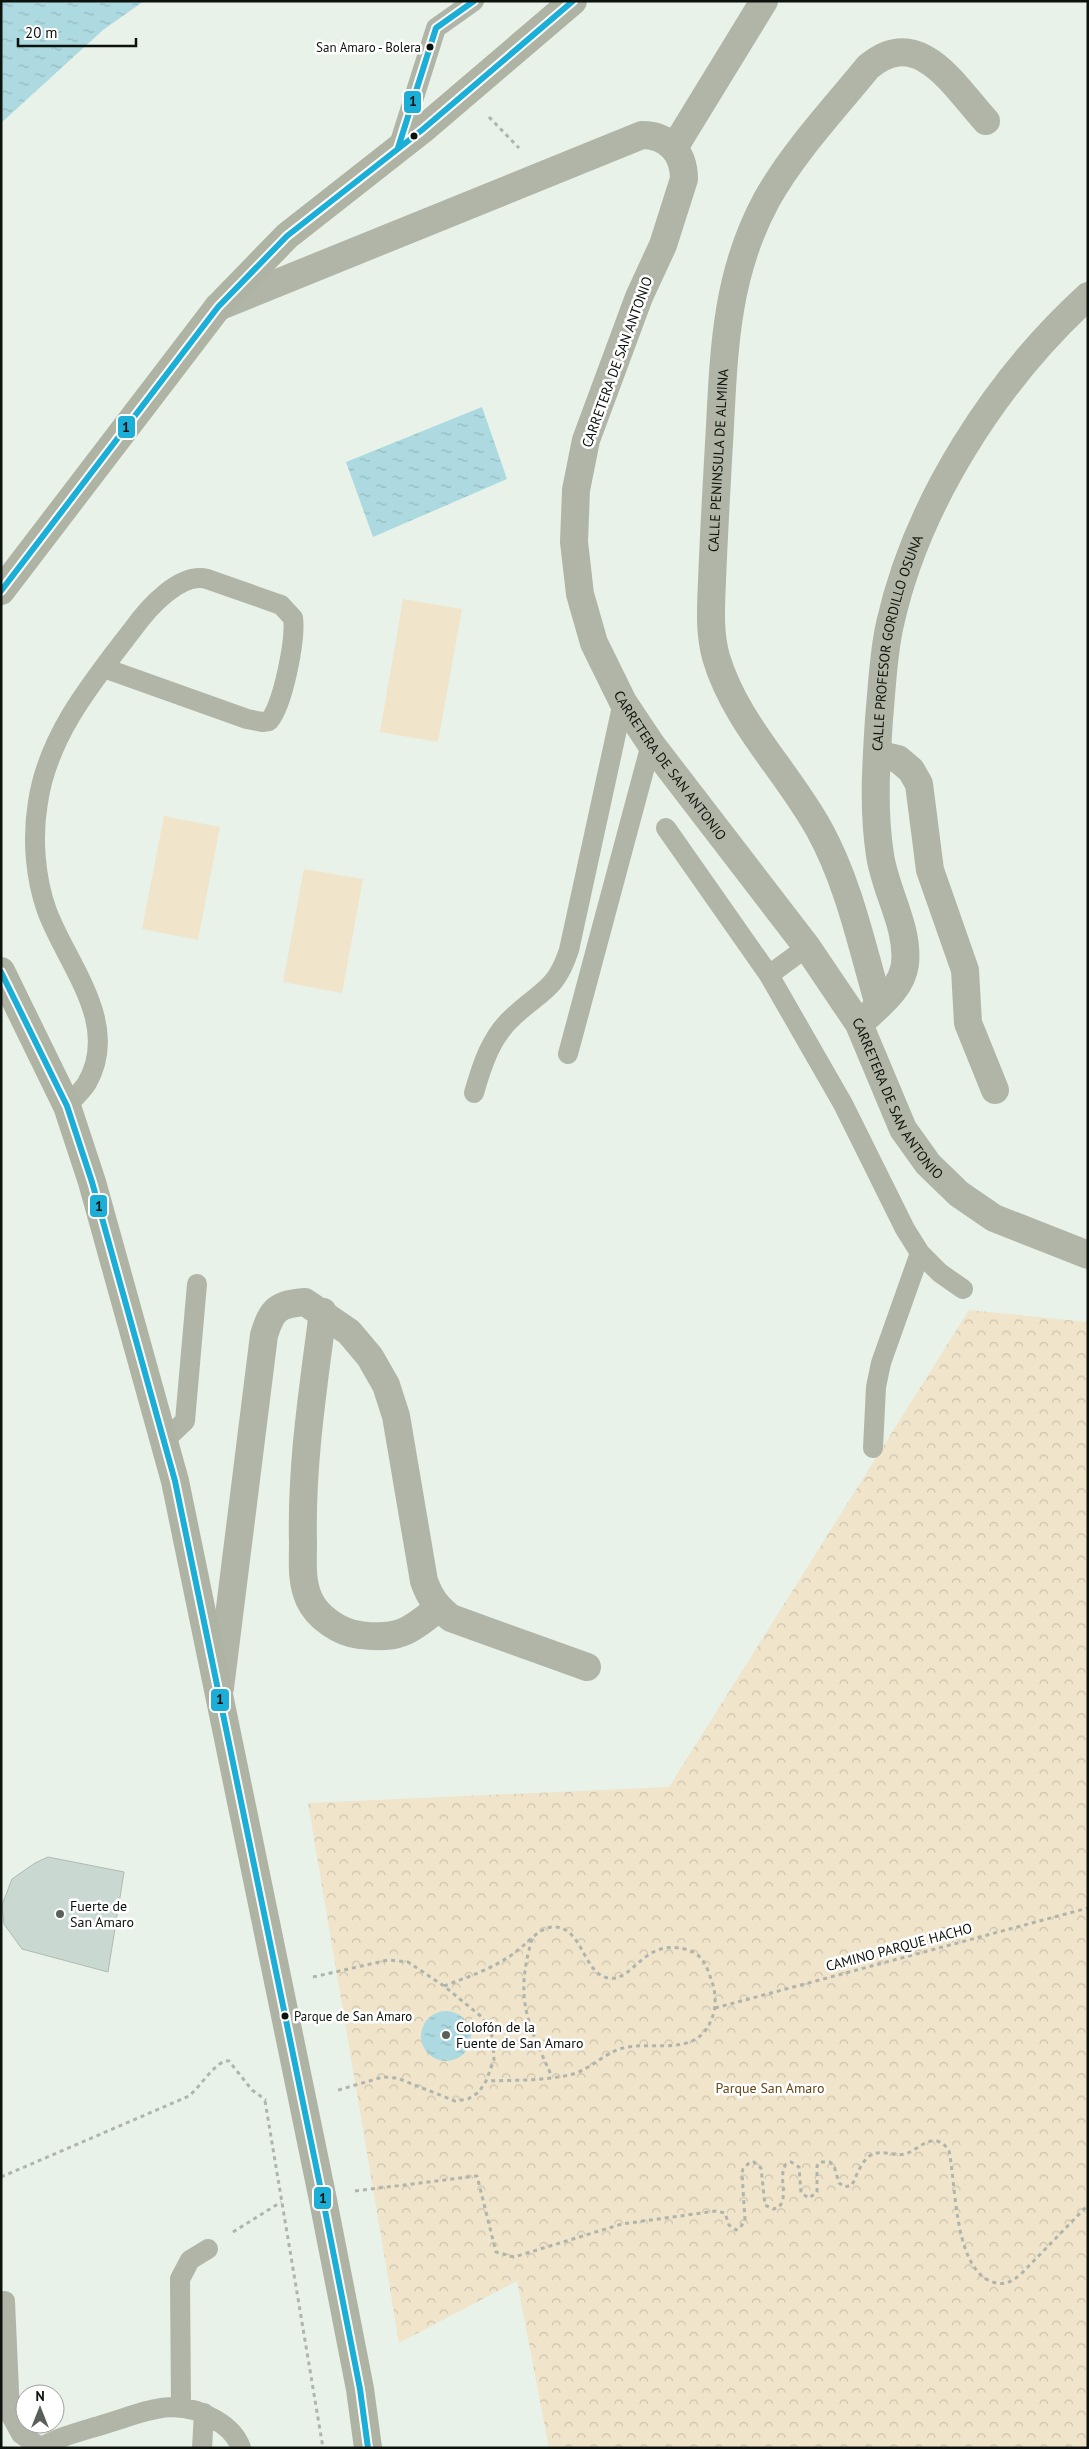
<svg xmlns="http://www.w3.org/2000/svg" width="1089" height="2449" viewBox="0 0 1089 2449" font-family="'PT Sans',sans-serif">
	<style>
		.park { fill: url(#park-crowns) }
		.garden { fill: #f0e4cb }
		.water { fill: url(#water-ripples) }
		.building { fill: #c9d9d2; stroke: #b0bab4 }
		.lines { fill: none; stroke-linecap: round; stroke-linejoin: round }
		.path { stroke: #b0b5ab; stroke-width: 3; stroke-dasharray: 4 4; stroke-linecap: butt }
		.lane { stroke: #b1b5a7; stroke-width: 20 }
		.street { stroke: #b1b5a7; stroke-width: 28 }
		.secondary { stroke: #afb3a4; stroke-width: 28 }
		.bus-1-casing { stroke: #fff; stroke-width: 10 }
		.bus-1 { stroke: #1baed7; stroke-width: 6 }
		.bus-dot { fill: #0c120c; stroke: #fff; stroke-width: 2 }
		.poi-dot { fill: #596059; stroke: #fff; stroke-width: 2 }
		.labels { text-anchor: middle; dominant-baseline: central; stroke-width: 5; stroke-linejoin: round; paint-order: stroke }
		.bus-label { font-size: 13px; fill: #0c120c; stroke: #fff; text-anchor: end }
		.street-label { font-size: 14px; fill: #0c120c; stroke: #fff }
		.poi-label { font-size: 14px; fill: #0c120c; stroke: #fff; text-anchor: start }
		.park-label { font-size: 14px; fill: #664615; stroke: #fff }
		.line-badge { stroke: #fff; stroke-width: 2 }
		.pale-badge-label { font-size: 14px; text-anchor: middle; font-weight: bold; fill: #111 }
	</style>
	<defs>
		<pattern id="park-crowns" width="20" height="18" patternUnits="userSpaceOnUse" patternTransform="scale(1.25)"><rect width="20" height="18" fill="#f0e4cb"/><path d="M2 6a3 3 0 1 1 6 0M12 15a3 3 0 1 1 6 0" fill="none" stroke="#cdc3ad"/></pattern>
		<pattern id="water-ripples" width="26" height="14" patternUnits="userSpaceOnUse" patternTransform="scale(1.25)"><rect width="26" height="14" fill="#acdae0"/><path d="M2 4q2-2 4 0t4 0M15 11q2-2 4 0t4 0" fill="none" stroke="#93babf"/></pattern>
	</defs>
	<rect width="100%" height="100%" fill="#e8f2e8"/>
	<path class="park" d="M 969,1310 L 1088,1322 L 1088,2448 L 549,2448 L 517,2281 L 399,2343 L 308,1803 L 669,1787 Z"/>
	<path class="garden" d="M 403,599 L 462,609 L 438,742 L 380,732 Z
		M 164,816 L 220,827 L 198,940 L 142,929 Z
		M 304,869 L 363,879 L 342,993 L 283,982 Z"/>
	<path class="water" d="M 1,1 L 144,1 L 103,30 L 1,123 Z
		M 482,407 L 507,479 L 373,537 L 346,462 Z
		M421 2036a25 25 0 1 1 50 0a25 25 0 1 1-50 0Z"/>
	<path class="building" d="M 48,1857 L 124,1872 L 108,1972 L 22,1949 L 4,1924 L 2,1905 L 12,1879 L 35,1863 Z"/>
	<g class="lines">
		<path class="path" d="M 489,117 L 519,148
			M 532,1939 C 514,2000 528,2023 552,2077
			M 313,1977 L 388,1960 L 408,1962 L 444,1986 L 483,2018 L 493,2038 L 494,2060 L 486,2081 L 479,2092 L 468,2099 L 455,2101 L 397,2078 L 383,2077 L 335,2091
			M 444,1986 C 473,1975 501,1966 524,1945 C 532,1938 541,1928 552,1927 C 583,1925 582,1973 608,1978 C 634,1983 643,1936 688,1950 C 705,1955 708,1971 713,1985 C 716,1996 716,2008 712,2018 C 697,2059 654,2040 623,2048 C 604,2053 591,2069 573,2074 C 546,2081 515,2080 486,2081
			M 715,2008 L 1088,1908
			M 265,2101 L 323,2448
			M 1,2177 L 189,2096 C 200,2087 217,2059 229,2061 L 252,2090 L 266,2100
			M 355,2191 L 477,2176 L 496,2252 L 514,2257 L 622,2224 L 716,2211 L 725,2213 L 729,2225 L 736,2230 L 740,2228 L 745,2220 L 742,2173 L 743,2169 L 750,2162 L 754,2162 L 761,2168 L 765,2205 L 773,2209 L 778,2208 C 790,2196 777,2177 786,2164 L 791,2162 L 799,2167 L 801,2193 L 809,2198 L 817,2192 L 817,2166 L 820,2162 L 830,2162 L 834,2166 L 839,2183 L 845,2187 L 852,2185 C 857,2175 861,2161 871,2155 C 882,2149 894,2157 905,2154 C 916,2151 925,2139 937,2141 C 943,2143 946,2146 949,2151 C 956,2184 954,2262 988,2280 C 1002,2287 1011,2283 1022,2273 L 1088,2205
			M 233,2232 L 281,2202"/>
		<path class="lane" d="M 398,148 L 436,28 L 474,1
			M 666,828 L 769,975 L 843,1104 L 905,1229 L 920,1253 L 940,1273 L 963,1289
			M 769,975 L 807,947
			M 568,1054 L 651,744
			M 474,1093 C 482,1065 491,1036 514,1016 C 542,990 556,990 569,950 L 623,702
			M 67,1106 C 73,1099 82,1091 87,1083 C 121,1023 67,965 47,911 C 35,878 32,837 38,802 C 48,735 93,681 133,629 C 148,608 180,572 207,579 L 281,605 L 293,618 C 296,639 283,705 269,721 L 262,722 L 247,719 L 104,668
			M 164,1441 L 185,1421 L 197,1284
			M 873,1448 L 876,1387 L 881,1363 L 920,1253
			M 5,2301 L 10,2414 L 21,2434 L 40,2447
			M 181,2406 L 180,2279 L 190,2260 L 208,2249
			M 40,2448 C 60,2436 83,2431 105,2424 C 145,2412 176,2395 216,2420 C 226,2426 237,2436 241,2448
			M 202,2448 L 204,2413"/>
		<g class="street">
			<path d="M 674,148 L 764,1"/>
			<path id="s1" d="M 218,307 L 642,135 C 668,135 684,153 684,179 L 663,245 L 639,297 L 586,440 L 576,490 L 574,542 L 580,594 L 594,643 L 623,702 L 651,744 L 807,947 L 859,1024 L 903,1129 L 928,1164 L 959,1194 L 994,1218 L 1088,1255"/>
			<path d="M 877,754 L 898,759 L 911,770 L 919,784 L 930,870 L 965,970 L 968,1023 L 995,1090"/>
			<path id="s2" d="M 879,1005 C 862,947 849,883 819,829 C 787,771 735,722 716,657 C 709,632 711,606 712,581 C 714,530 717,478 720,426 C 724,346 727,272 767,199 C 794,151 834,109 868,67 C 919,24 954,86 986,121"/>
			<path id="s3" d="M 869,1015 C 885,1000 902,986 905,964 C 909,927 885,891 880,855 C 873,810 876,765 879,719 C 882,688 883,654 890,624 C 917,502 997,379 1088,296"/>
			<path d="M 323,1312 C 313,1389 301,1465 303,1543 C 303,1562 301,1581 309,1599 C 317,1617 340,1633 360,1635 C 397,1640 410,1632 438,1608"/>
			<path d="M 220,1688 L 264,1335 C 272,1309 278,1304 305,1302 L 349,1332 L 370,1357 L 386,1385 L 396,1416 L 424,1581 C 430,1598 437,1607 451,1618 L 587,1667"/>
		</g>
		<path class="secondary" d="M 1,591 L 218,307 L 287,236 L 422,130 L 573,1
			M 1,971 L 67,1106 L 92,1182 L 175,1481 L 322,2195 L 360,2389 L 368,2448"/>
		<g class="bus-1-casing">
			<path id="bus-1" d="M 398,148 L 436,28 L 474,1
				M 1,591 L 218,307 L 287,236 L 422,130 L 573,1
				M 1,972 L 67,1106 L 92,1182 L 175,1481 L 322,2195 L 360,2389 L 368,2448"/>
		</g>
		<use href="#bus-1" class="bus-1"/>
	</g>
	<g class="bus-dot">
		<circle cx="430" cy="47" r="4.5"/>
		<circle cx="414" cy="136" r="4.5"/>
		<circle cx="285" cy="2016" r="4.5"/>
	</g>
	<g class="poi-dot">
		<circle cx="60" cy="1914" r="5"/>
		<circle cx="446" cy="2035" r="5"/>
	</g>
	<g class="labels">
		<g class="bus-label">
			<text x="421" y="47">San Amaro - Bolera</text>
			<text x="294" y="2016" text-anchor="start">Parque de San Amaro</text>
		</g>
		<g class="street-label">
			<text transform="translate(617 362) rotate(-70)">CARRETERA DE SAN ANTONIO</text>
			<text stroke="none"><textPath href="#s2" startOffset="585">CALLE PENINSULA DE ALMINA</textPath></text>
			<text stroke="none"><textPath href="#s3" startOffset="391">CALLE PROFESOR GORDILLO OSUNA</textPath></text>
			<text stroke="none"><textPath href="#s1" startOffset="1156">CARRETERA DE SAN ANTONIO</textPath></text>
			<text stroke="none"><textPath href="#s1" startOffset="1561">CARRETERA DE SAN ANTONIO</textPath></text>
			<text transform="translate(899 1947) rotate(-15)">CAMINO PARQUE HACHO</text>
		</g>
		<g class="poi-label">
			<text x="70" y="1906">Fuerte de<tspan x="70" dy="16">San Amaro</tspan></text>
			<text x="456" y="2027">Colofón de la<tspan x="456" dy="16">Fuente de San Amaro</tspan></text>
		</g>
		<g class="park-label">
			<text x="770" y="2088">Parque San Amaro</text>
		</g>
	</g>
	<g class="line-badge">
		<rect x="403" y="90" width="19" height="24" rx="5" fill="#1baed7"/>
		<rect x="117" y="415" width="19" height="24" rx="5" fill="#1baed7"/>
		<rect x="89" y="1194" width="19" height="24" rx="5" fill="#1baed7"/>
		<rect x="210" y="1688" width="20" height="24" rx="5" fill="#1baed7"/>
		<rect x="313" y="2186" width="19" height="24" rx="5" fill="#1baed7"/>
	</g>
	<g class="pale-badge-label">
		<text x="413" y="106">1</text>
		<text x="126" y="432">1</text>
		<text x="99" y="1211">1</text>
		<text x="220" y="1704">1</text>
		<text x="323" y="2203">1</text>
	</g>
	<rect width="1089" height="2449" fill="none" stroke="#0c120c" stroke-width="5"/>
	<g transform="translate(40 2409)"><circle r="24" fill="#ffffff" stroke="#9ea09e"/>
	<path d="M0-4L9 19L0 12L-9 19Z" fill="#596059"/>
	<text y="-8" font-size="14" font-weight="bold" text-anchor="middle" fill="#0c120c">N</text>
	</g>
	<path d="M18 38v8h118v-8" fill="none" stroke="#0c120c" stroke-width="2.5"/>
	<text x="25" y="38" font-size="15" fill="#0c120c" stroke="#ffffff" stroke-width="4" paint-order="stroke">20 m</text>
</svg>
